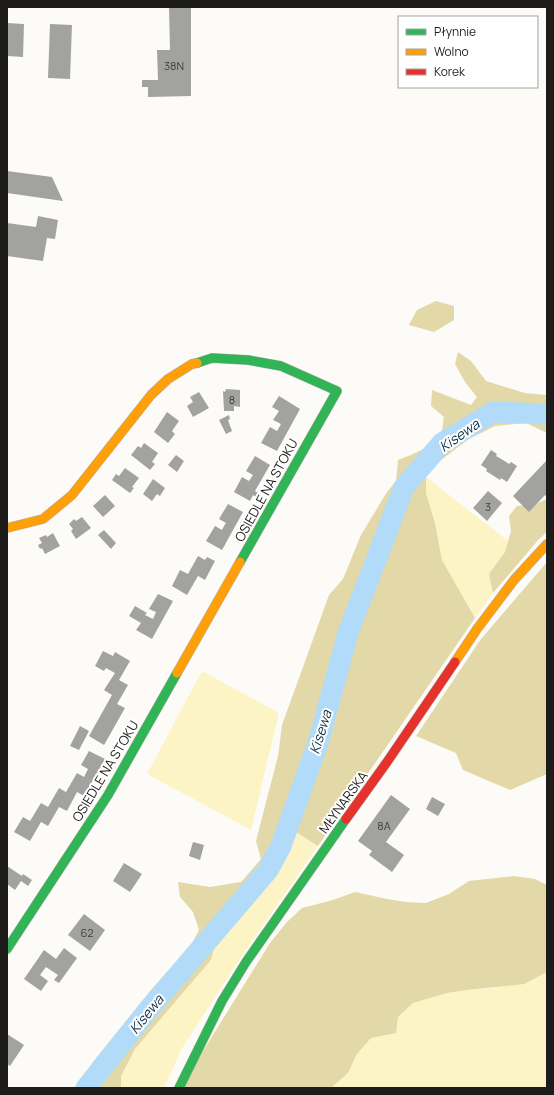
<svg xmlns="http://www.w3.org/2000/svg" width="554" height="1095" viewBox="0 0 554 1095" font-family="Manrope,sans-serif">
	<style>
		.green { fill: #fdf4c5 }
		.forest { fill: #e2d8a8 }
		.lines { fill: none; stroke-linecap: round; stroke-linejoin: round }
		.river { stroke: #b1dbf8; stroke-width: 21 }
		.building { fill: #a2a2a0 }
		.fast-casing { stroke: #afafac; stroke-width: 10 }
		.slow-casing { stroke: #afafac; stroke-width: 10 }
		.jam-casing { stroke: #afafac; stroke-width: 10 }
		.fast { stroke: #30b455; stroke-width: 9 }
		.slow { stroke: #ff9f0a; stroke-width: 9 }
		.jam { stroke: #e5322d; stroke-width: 9 }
		.labels { text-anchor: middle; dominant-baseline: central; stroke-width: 4; stroke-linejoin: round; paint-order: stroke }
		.number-label { font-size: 11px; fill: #3e3e3c }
		.street-label { font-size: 13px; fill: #1d1c1a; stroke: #fff }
		.water-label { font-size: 14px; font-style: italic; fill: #0e3146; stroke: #fff }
	</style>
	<rect width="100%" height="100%" fill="#fcfbf7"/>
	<path class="green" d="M 426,477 L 508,541 L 505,552 L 489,574 L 493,593 L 475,618 L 442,560 L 435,523 L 426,493 Z
		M 202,671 L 279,713 L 251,830 L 147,774 Z
		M 293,830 L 318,846 L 233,969 L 181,1050 L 164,1088 L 121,1088 L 121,1076 L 135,1049 L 211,960 L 217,938 L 256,895 L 285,854 Z
		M 547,972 L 547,1088 L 331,1088 L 348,1073 L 357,1054 L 371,1038 L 396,1033 L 398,1017 L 413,1003 L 447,993 L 466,990 L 491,988 L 540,976 Z"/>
	<path class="forest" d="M 436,301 L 454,306 L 454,320 L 434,332 L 409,325 L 417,310 Z
		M 458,352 L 471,361 L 486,381 L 525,393 L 547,395 L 547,433 L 526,423 L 495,426 L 469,439 L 441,460 L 426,477 L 426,493 L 435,523 L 442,560 L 475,618 L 318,846 L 293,830 L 285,854 L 256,895 L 217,938 L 211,960 L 135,1049 L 121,1076 L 121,1088 L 79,1088 L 87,1077 L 93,1062 L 151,990 L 191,945 L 199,930 L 193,912 L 180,897 L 178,882 L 210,887 L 241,882 L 261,859 L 256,841 L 278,756 L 282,725 L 329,595 L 343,579 L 361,535 L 387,492 L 396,481 L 398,460 C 413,454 435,447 442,430 C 443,426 443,421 444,417 L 431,406 L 432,390 L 471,405 L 477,397 L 465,382 L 455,364 Z
		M 547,499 L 547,532 L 539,539 L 493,593 L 489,574 L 505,552 L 511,531 L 509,516 L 517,506 L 533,505 Z
		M 547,562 L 547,774 L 510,790 L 463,770 L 456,753 L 416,736 L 481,639 Z
		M 514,876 L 535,879 L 547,885 L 547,972 L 524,984 L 466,990 L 447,993 L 413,1003 L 398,1017 L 396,1033 L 371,1038 L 357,1054 L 348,1073 L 331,1088 L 180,1088 L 270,943 L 286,923 L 302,908 L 333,900 L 355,892 L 387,899 L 406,902 L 426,903 L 449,894 L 469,881 Z"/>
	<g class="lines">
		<path class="river" d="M 86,1088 L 149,1009 L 268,870 L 281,846 L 318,743 L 348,633 L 404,487 L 442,443 L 493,412 L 547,414"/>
	</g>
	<path class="building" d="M 169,7 L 191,7 L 191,96 L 148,97 L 148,87 L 142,87 L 142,80 L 158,80 L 157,50 L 170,50 Z
		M 7,23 L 24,24 L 23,57 L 7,56 Z
		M 50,24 L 72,25 L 70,79 L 48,78 Z
		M 7,171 L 52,177 L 63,201 L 7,193 Z
		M 38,216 L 58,220 L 55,239 L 47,238 L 43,261 L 7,256 L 7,223 L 36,227 Z
		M 226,389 L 240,390 L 240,407 L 234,406 L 234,411 L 224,411 L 223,391 L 225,392 Z
		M 199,392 L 209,408 L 193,417 L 187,406 L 193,402 L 190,397 Z
		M 279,396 L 300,409 L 277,451 L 261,443 L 270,427 L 277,431 L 281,424 L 273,420 L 279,411 L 272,407 Z
		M 167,412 L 179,421 L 172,431 L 175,434 L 168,443 L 154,432 Z
		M 229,415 L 230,419 L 228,420 L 232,431 L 226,434 L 219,420 Z
		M 144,443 L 158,453 L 152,462 L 155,464 L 150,470 L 131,455 L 138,446 L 141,448 Z
		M 491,450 L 497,454 L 496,456 L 503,460 L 509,464 L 511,462 L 517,466 L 507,482 L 501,478 L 500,480 L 486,471 L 487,469 L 481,465 Z
		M 176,455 L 184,461 L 177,472 L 168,465 Z
		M 255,456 L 270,465 L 255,491 L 258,493 L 256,497 L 253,495 L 250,501 L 234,492 L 242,477 L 249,481 L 253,475 L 246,471 Z
		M 547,460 L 547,498 L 545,495 L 529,512 L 513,496 Z
		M 125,468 L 139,478 L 132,487 L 134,488 L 130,493 L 112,480 L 116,474 L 119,476 Z
		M 153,479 L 165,488 L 160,496 L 157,494 L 152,501 L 143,494 Z
		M 488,491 L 502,503 L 487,521 L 473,508 Z
		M 105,495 L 115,506 L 103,517 L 93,506 Z
		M 228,504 L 243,512 L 222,550 L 206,541 L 215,526 L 222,530 L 224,526 L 226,523 L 219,519 Z
		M 82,517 L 91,528 L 76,539 L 71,531 L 73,529 L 69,524 L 74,519 L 76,521 Z
		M 104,530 L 116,543 L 111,549 L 98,535 Z
		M 53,533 L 60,546 L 45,554 L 42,548 L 40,549 L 38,545 L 42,543 L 39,538 L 46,535 L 47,537 Z
		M 198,556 L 205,560 L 207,557 L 215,561 L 205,580 L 198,576 L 187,595 L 172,586 L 180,570 L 188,574 Z
		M 158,594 L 173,601 L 152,639 L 136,630 L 141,623 L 129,616 L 135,606 L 147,613 L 145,615 L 153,619 L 156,612 L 149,609 Z
		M 103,651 L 113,656 L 115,652 L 130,661 L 119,680 L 128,685 L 117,704 L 125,708 L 104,745 L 89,736 L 112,695 L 104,690 L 115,673 L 106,668 L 104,671 L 95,666 Z
		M 80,726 L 89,731 L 79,750 L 70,746 Z
		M 89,751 L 105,759 L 84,796 L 77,792 L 67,811 L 59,807 L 48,826 L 41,822 L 30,841 L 14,832 L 23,817 L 30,821 L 41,803 L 48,807 L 59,788 L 66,792 L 77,773 L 84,777 L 88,769 L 81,765 Z
		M 391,795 L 410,809 L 386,842 L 404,855 L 392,872 L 369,855 L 372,851 L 358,841 Z
		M 432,797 L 445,804 L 438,816 L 426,809 Z
		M 193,842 L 204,845 L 200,860 L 189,856 Z
		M 124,863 L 142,874 L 130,892 L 113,881 Z
		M 7,866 L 22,876 L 23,874 L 32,880 L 28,886 L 21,881 L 15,890 L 7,884 Z
		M 84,914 L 105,930 L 90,951 L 68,935 Z
		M 64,948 L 77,958 L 59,983 L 54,980 L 58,975 L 46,967 L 40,975 L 48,981 L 41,991 L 24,979 L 44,950 L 56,959 Z
		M 7,1034 L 24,1045 L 10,1066 L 7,1064 Z"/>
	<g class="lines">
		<g class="fast-casing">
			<path id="fast" d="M 197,363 L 212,358 L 248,360 L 281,366 L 337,391 L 240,562
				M 7,949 L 108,795 L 177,673
				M 179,1088 L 222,1001 L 246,962 L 346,819"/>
		</g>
		<g class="slow-casing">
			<path id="slow" d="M 7,528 L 43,519 L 72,495 L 151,395 L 168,379 L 192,364 L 197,363
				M 455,662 L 477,629 L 514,580 L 547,544
				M 177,673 L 240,562"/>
		</g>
		<g class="jam-casing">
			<path id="jam" d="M 346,819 L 387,762 L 455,662"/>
		</g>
		<use href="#fast" class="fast"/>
		<use href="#slow" class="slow"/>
		<use href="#jam" class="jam"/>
	</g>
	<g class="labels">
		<g class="number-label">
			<text x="174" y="65">38N</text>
			<text x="232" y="399">8</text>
			<text x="488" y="506">3</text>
			<text x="384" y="825">8A</text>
			<text x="87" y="932">62</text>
		</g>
		<g class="street-label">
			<text transform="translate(266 490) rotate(-61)">OSIEDLE NA STOKU</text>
			<text transform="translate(105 771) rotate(-59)">OSIEDLE NA STOKU</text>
			<text transform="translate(343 802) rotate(-54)">MŁYNARSKA</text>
		</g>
		<g class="water-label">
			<text transform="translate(459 435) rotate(-35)">Kisewa</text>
			<text transform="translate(320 732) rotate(-73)">Kisewa</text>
			<text transform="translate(146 1014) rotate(-51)">Kisewa</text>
		</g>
	</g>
	<rect width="554" height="1095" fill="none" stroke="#1d1c1a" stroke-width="16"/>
	<rect x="398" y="16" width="140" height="72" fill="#ffffff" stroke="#a5a4a3"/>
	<rect x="406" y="29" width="20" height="6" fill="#30b455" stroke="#a5a4a3"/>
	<text x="434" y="36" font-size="12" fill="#1d1c1a">Płynnie</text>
	<rect x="406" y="49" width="20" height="6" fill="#ff9f0a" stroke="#a5a4a3"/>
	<text x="434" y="56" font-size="12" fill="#1d1c1a">Wolno</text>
	<rect x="406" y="69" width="20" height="6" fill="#e5322d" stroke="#a5a4a3"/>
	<text x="434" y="76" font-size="12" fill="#1d1c1a">Korek</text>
</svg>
